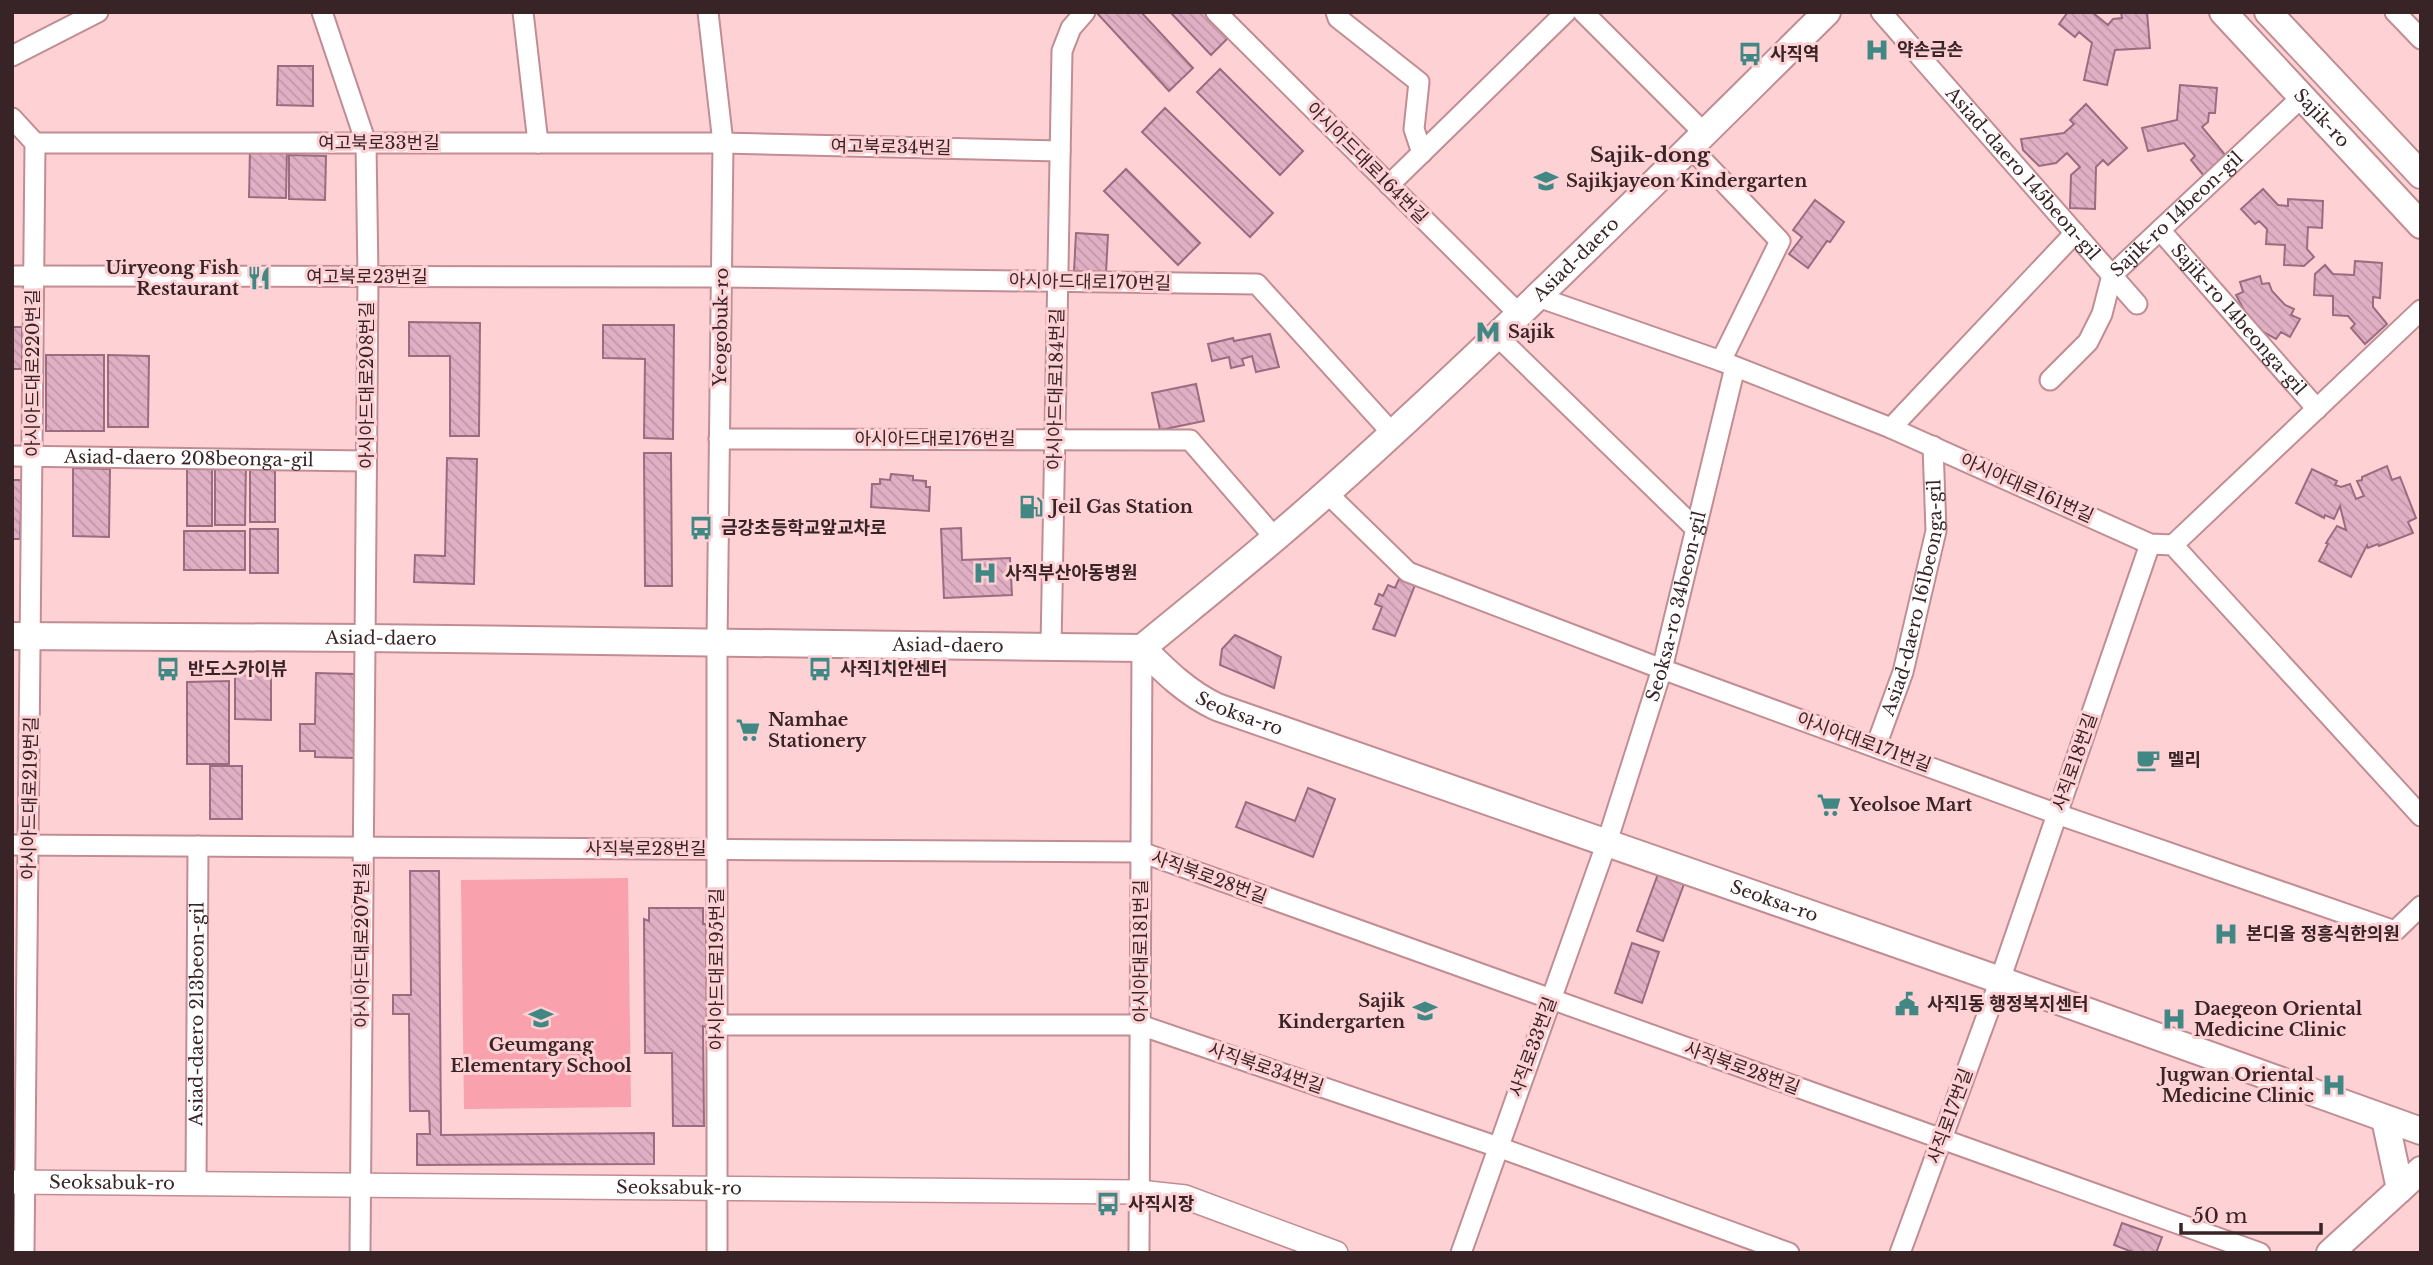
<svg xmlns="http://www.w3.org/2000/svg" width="2433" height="1265" viewBox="0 0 2433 1265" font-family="'Libre Baskerville','Noto Sans KR',serif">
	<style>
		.park { fill: #f9a1ac }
		.building { fill: url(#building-back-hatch); stroke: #9a6c80; stroke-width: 2 }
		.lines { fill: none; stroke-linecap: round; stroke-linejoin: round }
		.minor-casing { stroke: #c18d93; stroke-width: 23 }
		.tertiary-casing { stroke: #c18d93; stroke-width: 26 }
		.secondary-casing { stroke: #c18d93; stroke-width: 30 }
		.minor { stroke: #fff; stroke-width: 19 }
		.tertiary { stroke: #fff; stroke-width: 23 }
		.secondary { stroke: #fff; stroke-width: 26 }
		.labels { text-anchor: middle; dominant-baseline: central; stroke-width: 6; stroke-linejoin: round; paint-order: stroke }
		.poi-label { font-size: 18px; font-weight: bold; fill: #382426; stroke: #fed1d5; text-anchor: start }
		.street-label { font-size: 18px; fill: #382426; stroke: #fed1d5 }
		.quarter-label { font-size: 21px; font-weight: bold; fill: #382426; stroke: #fed1d5 }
	</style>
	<defs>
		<pattern id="building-back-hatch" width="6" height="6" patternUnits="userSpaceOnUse" patternTransform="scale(1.75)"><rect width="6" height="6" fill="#e0afc4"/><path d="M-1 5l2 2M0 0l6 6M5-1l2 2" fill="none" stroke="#c196a8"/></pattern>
	</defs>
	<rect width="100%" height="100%" fill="#fed1d5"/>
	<path class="park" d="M 628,878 L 631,1107 L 464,1109 L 461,880 Z"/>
	<path class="building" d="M 1096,12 L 1141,12 L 1193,68 L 1169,91 Z
		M 1170,12 L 1213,12 L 1233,33 L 1211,55 Z
		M 2068,12 L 2092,12 L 2108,25 L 2113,19 L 2122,18 L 2121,12 L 2147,12 L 2150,48 L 2115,50 L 2107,85 L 2084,80 L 2092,43 L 2079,32 L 2075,37 L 2059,24 Z
		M 278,66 L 313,66 L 313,106 L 277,105 Z
		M 1220,69 L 1303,151 L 1280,175 L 1197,92 Z
		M 2180,85 L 2217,88 L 2215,113 L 2209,113 L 2208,122 L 2202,127 L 2227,157 L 2204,176 L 2191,160 L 2195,156 L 2184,143 L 2148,151 L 2142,128 L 2177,120 Z
		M 2086,104 L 2127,148 L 2108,165 L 2103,160 L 2096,167 L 2095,209 L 2070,208 L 2071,175 L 2080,167 L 2067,153 L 2056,163 L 2039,166 L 2023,150 L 2021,139 L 2064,133 L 2074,124 L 2070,120 Z
		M 1165,108 L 1273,213 L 1250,237 L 1142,132 Z
		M 250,148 L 287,149 L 286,198 L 249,197 Z
		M 289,155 L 326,156 L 325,200 L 289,199 Z
		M 1126,169 L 1200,243 L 1178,265 L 1104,191 Z
		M 2263,189 L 2278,205 L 2288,206 L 2288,199 L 2323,201 L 2322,228 L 2308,227 L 2307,249 L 2314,257 L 2304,266 L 2284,265 L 2285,245 L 2266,244 L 2267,229 L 2259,221 L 2255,224 L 2241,209 Z
		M 1815,200 L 1844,222 L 1830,242 L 1827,241 L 1808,268 L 1789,254 L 1802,237 L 1793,230 Z
		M 1076,233 L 1108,235 L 1106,273 L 1074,271 Z
		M 2355,261 L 2382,263 L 2380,298 L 2373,297 L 2373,307 L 2387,324 L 2365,344 L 2351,328 L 2355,324 L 2348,316 L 2333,315 L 2333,296 L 2314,295 L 2315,274 L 2325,265 L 2333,274 L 2354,275 Z
		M 2260,276 L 2262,284 L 2269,283 L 2272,291 L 2285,305 L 2294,309 L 2291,315 L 2300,319 L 2290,337 L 2281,332 L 2276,339 L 2263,332 L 2245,312 L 2236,295 L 2243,292 L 2240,282 Z
		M 409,322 L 480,323 L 479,436 L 450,436 L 450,356 L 409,356 Z
		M 603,325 L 674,325 L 673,439 L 644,438 L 645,359 L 603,358 Z
		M 12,327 L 22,327 L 22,369 L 12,369 Z
		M 1270,334 L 1279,367 L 1256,372 L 1252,356 L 1242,359 L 1244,365 L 1231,368 L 1229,357 L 1212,361 L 1208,344 L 1233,338 L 1234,341 Z
		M 46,355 L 104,355 L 104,431 L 46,431 Z
		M 108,355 L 149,356 L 148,427 L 108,427 Z
		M 1196,384 L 1204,421 L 1160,430 L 1152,393 Z
		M 644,453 L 671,453 L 672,586 L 645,586 Z
		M 250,455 L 275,456 L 275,522 L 250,522 Z
		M 447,458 L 477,459 L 474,584 L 414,582 L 415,555 L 445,556 Z
		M 187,460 L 212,460 L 212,526 L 187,526 Z
		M 215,461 L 246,462 L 245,525 L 215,525 Z
		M 2387,466 L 2392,480 L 2400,477 L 2416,518 L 2408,522 L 2413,533 L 2379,546 L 2378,544 L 2368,548 L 2367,545 L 2351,577 L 2319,561 L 2328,544 L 2326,543 L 2337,526 L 2346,530 L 2340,506 L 2334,519 L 2325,515 L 2324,518 L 2296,503 L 2312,469 L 2337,481 L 2335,485 L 2341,487 L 2350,484 L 2356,499 L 2364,496 L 2357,481 L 2362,480 L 2362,477 Z
		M 73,468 L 110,469 L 109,537 L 73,536 Z
		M 891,474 L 913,476 L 913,480 L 926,481 L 926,487 L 930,487 L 929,511 L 871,507 L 872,484 L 880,484 L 880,479 L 890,480 Z
		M 12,480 L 22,480 L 20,539 L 12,539 Z
		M 961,528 L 962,560 L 1010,558 L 1012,595 L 944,598 L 941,529 Z
		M 250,529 L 278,529 L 278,573 L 250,573 Z
		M 184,531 L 245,531 L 245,570 L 184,570 Z
		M 1399,579 L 1415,585 L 1395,636 L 1373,629 L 1382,607 L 1375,604 L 1379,594 L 1383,596 L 1388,585 L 1395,588 Z
		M 1235,635 L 1281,657 L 1274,688 L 1220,665 L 1222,649 Z
		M 235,671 L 271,672 L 271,720 L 235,719 Z
		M 316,673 L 355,674 L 355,758 L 315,757 L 315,751 L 300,751 L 300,724 L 315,724 Z
		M 229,681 L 229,764 L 187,764 L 187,682 Z
		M 210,766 L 242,766 L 242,819 L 210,819 Z
		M 1308,788 L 1335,799 L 1313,857 L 1236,827 L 1246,802 L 1295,821 Z
		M 410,871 L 439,871 L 441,1135 L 654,1133 L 654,1164 L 417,1165 L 417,1134 L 430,1134 L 429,1111 L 410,1111 L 409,1014 L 393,1014 L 393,995 L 411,995 Z
		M 1658,874 L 1684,884 L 1663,941 L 1637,931 Z
		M 649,908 L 703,908 L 703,924 L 706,924 L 707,1027 L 703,1026 L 704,1126 L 673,1126 L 672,1053 L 645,1053 L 644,919 L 649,921 Z
		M 1632,943 L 1659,952 L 1642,1003 L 1615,993 Z
		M 2122,1223 L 2162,1237 L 2156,1253 L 2135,1253 L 2114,1245 Z"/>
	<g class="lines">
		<g class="minor-casing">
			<g id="minor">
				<path d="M 322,12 L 366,143 L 368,277 L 360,1253"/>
				<path d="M 523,12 L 538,143"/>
				<path d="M 708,12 L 723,143 L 717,643 L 717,1253"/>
				<path d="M 1216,12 L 1519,314"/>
				<path d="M 1336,12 L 1338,18 L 1419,82 L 1414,129 L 1422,153"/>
				<path d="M 1583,12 L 1704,133"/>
				<path id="s1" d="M 1881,12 L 2137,304"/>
				<path d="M 2395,12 L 2421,39"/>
				<path d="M 12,56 L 98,12"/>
				<path d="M 12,118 L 35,143 L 24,1253"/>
				<path d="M 35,143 L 723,143 L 1060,151"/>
				<path d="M 1690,147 L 1780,241 L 1721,361"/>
				<path d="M 1389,185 L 1566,12"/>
				<path id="s2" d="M 2160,230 L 2317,409"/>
				<path d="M 12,276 L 721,277 L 1257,284 L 1392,433"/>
				<path d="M 1538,297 L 1721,361 L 1891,428 L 2150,544 L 2173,545 L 2421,816"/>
				<path d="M 1496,335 L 1696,529"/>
				<path id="s3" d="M 2050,380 L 2088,342 L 2102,314 L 2112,275 L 2302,97"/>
				<path d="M 1891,428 L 2075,233"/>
				<path d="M 719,439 L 1190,440 L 1275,538"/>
				<path id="s4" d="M 12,456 L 366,461"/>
				<path d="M 1327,493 L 1408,572 L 1662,669 L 2057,814 L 2395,931 L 2421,906"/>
				<path d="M 2173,545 L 2421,310"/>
				<path d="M 1051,647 L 1062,51 L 1071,28 L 1085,12"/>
				<path id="s5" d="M 1876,746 L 1903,672 L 1936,531 L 1933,446"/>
				<path d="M 12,845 L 1141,852 L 2260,1253"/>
				<path d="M 717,1025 L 1140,1025 L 1498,1147 L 1789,1253"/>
				<path id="s6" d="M 196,1184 L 198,846"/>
				<path d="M 1139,1253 L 1142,648"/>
				<path id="s7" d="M 1461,1253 L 1607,842 L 1662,669 L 1735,367"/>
				<path d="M 1900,1253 L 2000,980 L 2150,544"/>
			</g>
		</g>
		<g class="tertiary-casing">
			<g id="tertiary">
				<path id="s8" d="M 12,1182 L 1139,1192 L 1185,1197 L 1336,1253"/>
			</g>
		</g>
		<g class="secondary-casing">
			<g id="secondary">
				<path id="s9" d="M 2223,12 L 2421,225"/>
				<path d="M 2268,12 L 2421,175"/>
				<path id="s10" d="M 12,636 L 365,638 L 1142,648 C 1204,597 1268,546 1328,492 C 1500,338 1663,174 1827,12"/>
				<path id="s11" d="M 1142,648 C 1165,671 1187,693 1217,707 L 2000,980 L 2421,1131"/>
				<path d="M 2385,1119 L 2400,1189"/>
				<path d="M 2330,1253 L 2421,1170"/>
			</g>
		</g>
		<use href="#minor" class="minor"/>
		<use href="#tertiary" class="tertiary"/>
		<use href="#secondary" class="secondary"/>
	</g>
	<defs>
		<g id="hospital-bare" transform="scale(1.89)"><path d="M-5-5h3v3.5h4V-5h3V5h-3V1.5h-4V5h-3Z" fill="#418885" stroke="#fed1d5" stroke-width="2.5" paint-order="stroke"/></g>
		<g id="bus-bare" transform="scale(1.89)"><path d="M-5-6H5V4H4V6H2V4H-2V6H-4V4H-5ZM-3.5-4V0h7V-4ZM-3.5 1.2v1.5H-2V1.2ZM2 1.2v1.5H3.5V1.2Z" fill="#418885" stroke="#fed1d5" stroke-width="2.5" paint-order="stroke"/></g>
		<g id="school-bare" transform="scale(1.89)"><path d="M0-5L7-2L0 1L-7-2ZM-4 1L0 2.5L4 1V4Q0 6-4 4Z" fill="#418885" stroke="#fed1d5" stroke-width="2.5" paint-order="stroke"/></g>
		<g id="restaurant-bare" transform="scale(1.89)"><path d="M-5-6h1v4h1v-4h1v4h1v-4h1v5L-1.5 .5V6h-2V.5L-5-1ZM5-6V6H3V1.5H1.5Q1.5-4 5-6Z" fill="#418885" stroke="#fed1d5" stroke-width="2.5" paint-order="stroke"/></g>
		<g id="metro-bare" transform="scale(1.89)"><path d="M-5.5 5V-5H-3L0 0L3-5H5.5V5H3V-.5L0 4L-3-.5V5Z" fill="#418885" stroke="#fed1d5" stroke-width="2.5" paint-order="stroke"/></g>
		<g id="fuel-bare" transform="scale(1.89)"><path d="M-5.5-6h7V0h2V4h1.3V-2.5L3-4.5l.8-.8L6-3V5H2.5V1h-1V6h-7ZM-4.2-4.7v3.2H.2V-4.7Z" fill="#418885" stroke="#fed1d5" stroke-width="2.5" paint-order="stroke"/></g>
		<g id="supermarket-bare" transform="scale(1.89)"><path d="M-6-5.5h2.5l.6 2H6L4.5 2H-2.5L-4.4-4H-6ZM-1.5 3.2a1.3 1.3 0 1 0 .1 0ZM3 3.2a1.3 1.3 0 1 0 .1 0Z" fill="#418885" stroke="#fed1d5" stroke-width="2.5" paint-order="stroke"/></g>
		<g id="cafe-bare" transform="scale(1.89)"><path d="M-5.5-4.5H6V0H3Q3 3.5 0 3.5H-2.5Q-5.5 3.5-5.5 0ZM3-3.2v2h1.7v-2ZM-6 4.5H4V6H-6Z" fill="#418885" stroke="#fed1d5" stroke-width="2.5" paint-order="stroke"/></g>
		<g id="civic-bare" transform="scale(1.89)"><path d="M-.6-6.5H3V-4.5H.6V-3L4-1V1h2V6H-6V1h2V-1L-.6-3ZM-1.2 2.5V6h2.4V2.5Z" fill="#418885" stroke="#fed1d5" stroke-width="2.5" paint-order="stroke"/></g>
	</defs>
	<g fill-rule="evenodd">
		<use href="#hospital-bare" x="1877" y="50"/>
		<use href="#bus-bare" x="1750" y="54"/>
		<use href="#school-bare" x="1546" y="181"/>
		<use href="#restaurant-bare" x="259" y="278"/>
		<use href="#metro-bare" x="1488" y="332"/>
		<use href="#fuel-bare" x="1031" y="507"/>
		<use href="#bus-bare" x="701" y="528"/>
		<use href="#hospital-bare" x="985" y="573"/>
		<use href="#bus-bare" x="168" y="669"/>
		<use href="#bus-bare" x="820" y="669"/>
		<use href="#supermarket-bare" x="748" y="730"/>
		<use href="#cafe-bare" x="2148" y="760"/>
		<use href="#supermarket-bare" x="1829" y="805"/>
		<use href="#hospital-bare" x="2226" y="934"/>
		<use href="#civic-bare" x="1907" y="1004"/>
		<use href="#school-bare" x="1425" y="1011"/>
		<use href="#school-bare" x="541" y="1018"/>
		<use href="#hospital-bare" x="2174" y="1019"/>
		<use href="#hospital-bare" x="2334" y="1085"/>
		<use href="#bus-bare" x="1108" y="1204"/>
	</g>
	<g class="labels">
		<g class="poi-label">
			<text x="1897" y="50">약손금손</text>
			<text x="1770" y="54">사직역</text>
			<text x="1566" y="181">Sajikjayeon Kindergarten</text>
			<text x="239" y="268" text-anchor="end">Uiryeong Fish<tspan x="239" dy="21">Restaurant</tspan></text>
			<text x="1508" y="332">Sajik</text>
			<text x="1051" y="507">Jeil Gas Station</text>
			<text x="721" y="528">금강초등학교앞교차로</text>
			<text x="1005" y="573">사직부산아동병원</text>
			<text x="188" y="669">반도스카이뷰</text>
			<text x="840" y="669">사직1치안센터</text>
			<text x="768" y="720">Namhae<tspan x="768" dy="21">Stationery</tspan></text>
			<text x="2168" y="760">멜리</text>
			<text x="1849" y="805">Yeolsoe Mart</text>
			<text x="2246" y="934">본디올 정흥식한의원</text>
			<text x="1405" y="1001" text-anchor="end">Sajik<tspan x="1405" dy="21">Kindergarten</tspan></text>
			<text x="1927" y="1004">사직1동 행정복지센터</text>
			<text x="2194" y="1009">Daegeon Oriental<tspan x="2194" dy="21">Medicine Clinic</tspan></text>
			<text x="541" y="1045" text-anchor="middle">Geumgang<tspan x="541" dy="21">Elementary School</tspan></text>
			<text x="2314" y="1075" text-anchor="end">Jugwan Oriental<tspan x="2314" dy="21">Medicine Clinic</tspan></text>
			<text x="1128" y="1204">사직시장</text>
		</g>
		<g class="street-label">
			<text stroke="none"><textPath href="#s9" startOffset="145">Sajik-ro</textPath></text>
			<text x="379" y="143">여고북로33번길</text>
			<text transform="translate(891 147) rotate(1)">여고북로34번길</text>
			<text transform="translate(1367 163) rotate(45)">아시아드대로164번길</text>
			<text stroke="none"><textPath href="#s1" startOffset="215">Asiad-daero 145beon-gil</textPath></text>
			<text stroke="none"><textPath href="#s3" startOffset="214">Sajik-ro 14beon-gil</textPath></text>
			<text stroke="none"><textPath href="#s10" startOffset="1713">Asiad-daero</textPath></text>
			<text x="367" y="277">여고북로23번길</text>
			<text transform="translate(1090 282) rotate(1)">아시아드대로170번길</text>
			<text stroke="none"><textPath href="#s2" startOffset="119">Sajik-ro 14beonga-gil</textPath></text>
			<text transform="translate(721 327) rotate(-89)">Yeogobuk-ro</text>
			<text transform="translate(33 373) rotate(-90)">아시아드대로220번길</text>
			<text transform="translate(367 385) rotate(-90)">아시아드대로208번길</text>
			<text transform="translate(1056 389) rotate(-89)">아시아드대로184번길</text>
			<text x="935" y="439">아시아드대로176번길</text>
			<text stroke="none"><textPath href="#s4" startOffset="177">Asiad-daero 208beonga-gil</textPath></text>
			<text transform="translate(2027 488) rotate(24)">아시아대로161번길</text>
			<text stroke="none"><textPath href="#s5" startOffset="154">Asiad-daero 161beonga-gil</textPath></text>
			<text stroke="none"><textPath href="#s7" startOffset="682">Seoksa-ro 34beon-gil</textPath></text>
			<text stroke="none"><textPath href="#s10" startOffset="369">Asiad-daero</textPath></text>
			<text stroke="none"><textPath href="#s10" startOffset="936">Asiad-daero</textPath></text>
			<text stroke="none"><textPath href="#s11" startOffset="119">Seoksa-ro</textPath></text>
			<text transform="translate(1864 742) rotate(20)">아시아대로171번길</text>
			<text transform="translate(2075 762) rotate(-71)">사직로18번길</text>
			<text transform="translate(30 798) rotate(-89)">아시아드대로219번길</text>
			<text x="646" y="849">사직북로28번길</text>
			<text transform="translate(1209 877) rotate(20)">사직북로28번길</text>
			<text stroke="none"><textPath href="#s11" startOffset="686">Seoksa-ro</textPath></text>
			<text transform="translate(362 945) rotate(-90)">아시아드대로207번길</text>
			<text transform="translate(1141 951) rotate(-90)">아시아대로181번길</text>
			<text transform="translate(717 969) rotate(-90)">아시아드대로195번길</text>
			<text stroke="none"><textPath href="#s6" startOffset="170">Asiad-daero 213beon-gil</textPath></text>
			<text transform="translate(1533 1047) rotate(-70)">사직로33번길</text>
			<text transform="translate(1266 1068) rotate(19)">사직북로34번길</text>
			<text transform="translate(1742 1068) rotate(20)">사직북로28번길</text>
			<text transform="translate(1950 1116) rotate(-70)">사직로17번길</text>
			<text stroke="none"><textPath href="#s8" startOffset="100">Seoksabuk-ro</textPath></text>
			<text stroke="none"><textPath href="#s8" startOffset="667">Seoksabuk-ro</textPath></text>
		</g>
		<g class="quarter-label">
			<text x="1650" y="155">Sajik-dong</text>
		</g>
	</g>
	<rect width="2433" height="1265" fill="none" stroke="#382426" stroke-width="28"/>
	<path d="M2181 1223v10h140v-10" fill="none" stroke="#382426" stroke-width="3.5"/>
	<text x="2192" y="1223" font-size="21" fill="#382426" stroke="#fed1d5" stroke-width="5" paint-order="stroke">50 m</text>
</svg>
